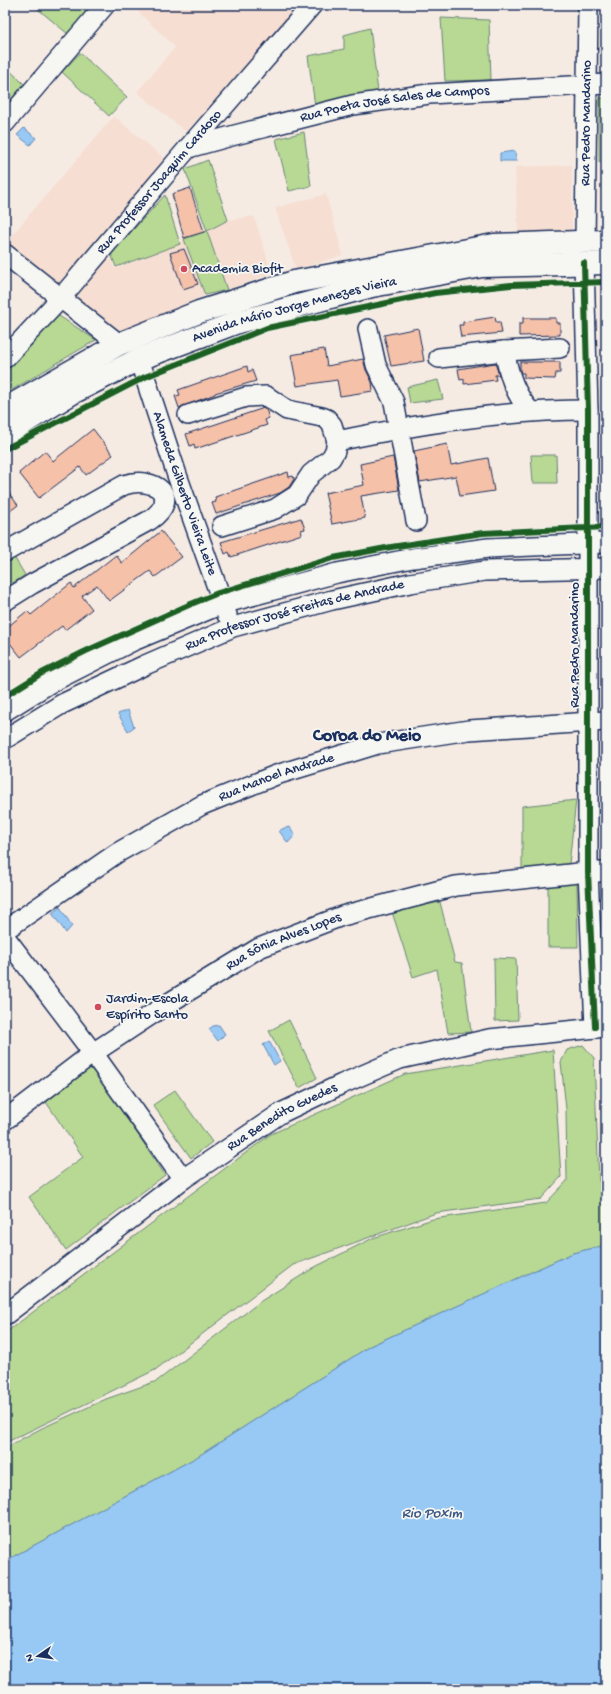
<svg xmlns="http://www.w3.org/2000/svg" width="611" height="1694" viewBox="0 0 611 1694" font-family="'Gochi Hand',sans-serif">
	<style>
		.built { fill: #f6ded2 }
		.green { fill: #b7d993; stroke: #698478 }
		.water { fill: #97c9f4; stroke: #658bb8 }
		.building { fill: #f6c1a9; stroke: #1b2f5e }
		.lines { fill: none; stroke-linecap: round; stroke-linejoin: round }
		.minor-casing { stroke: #1b2f5e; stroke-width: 22 }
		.major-casing { stroke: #1b2f5e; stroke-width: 25 }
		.minor { stroke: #f6f6f2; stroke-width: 19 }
		.major { stroke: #f6f6f2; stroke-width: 22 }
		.cycleway-casing { stroke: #f6f6f2; stroke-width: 8 }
		.cycleway { stroke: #1b5e20; stroke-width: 6 }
		.poi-dot { fill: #d1495b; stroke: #f6f6f2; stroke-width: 1.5 }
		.labels { text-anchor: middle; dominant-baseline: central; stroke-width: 3.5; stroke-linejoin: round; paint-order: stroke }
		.street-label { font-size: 14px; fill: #1b2f5e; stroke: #f6f6f2 }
		.poi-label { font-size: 14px; fill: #1b2f5e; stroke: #f6f6f2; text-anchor: start }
		.water-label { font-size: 15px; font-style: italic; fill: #3a5684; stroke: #f6f6f2 }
		.district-label { font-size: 18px; font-weight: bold; fill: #1b2f5e; stroke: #f6f6f2 }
	</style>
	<rect width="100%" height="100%" fill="#f6ebe3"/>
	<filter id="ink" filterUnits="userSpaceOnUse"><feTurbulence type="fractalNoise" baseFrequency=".025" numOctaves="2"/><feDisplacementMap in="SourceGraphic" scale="8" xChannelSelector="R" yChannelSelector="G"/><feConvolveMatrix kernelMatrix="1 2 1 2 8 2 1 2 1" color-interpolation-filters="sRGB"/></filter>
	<g filter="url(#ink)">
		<path class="built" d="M 131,5 L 300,5 L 186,132 L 137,92 L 175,47 Z
			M 114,116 L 165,159 L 57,288 L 5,243 Z
			M 572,165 L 572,229 L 518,233 L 515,167 Z
			M 326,194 L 343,255 L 296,270 L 275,208 Z
			M 254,216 L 272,273 L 227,290 L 207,231 L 228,220 Z
			M 184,239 L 205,295 L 119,335 L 71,296 L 108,253 L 115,269 L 180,244 Z"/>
		<path class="green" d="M 33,5 L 94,5 L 68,34 Z
			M 441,18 L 489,20 L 491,80 L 445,81 Z
			M 370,28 L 378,92 L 315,106 L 308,56 L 344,49 L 344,35 Z
			M 80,53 L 127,97 L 109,116 L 62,72 Z
			M 5,66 L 24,84 L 5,106 Z
			M 599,98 L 606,98 L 606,162 L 599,162 Z
			M 304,132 L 311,186 L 289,191 L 276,139 Z
			M 208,160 L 228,220 L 207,231 L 227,290 L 205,295 L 184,239 L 207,231 L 185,169 Z
			M 165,195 L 180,244 L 116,267 L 111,254 Z
			M 56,314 L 96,340 L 5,394 L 5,368 Z
			M 438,380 L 443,399 L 410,403 L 407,387 Z
			M 531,455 L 556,455 L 557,483 L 533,483 Z
			M 11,552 L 25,575 L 5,588 L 5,556 Z
			M 576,800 L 569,864 L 522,869 L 522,806 Z
			M 577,883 L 578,947 L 548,947 L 548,884 Z
			M 440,902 L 455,962 L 462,963 L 471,1032 L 448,1033 L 437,969 L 413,977 L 392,912 Z
			M 494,958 L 516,959 L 518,1020 L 495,1021 Z
			M 289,1020 L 317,1078 L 299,1088 L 269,1031 Z
			M 583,1045 L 594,1058 L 599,1181 L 606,1191 L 606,1245 L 573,1253 L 370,1346 L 197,1457 L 5,1561 L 5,1448 L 40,1429 L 106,1399 L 157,1381 L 261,1301 L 315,1267 L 373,1238 L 433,1219 L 546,1203 L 567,1181 L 566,1109 L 561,1062 L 567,1050 Z
			M 553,1050 L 561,1177 L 541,1199 L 436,1213 L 293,1265 L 155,1370 L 5,1443 L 5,1333 L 271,1134 L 405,1074 Z
			M 92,1066 L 165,1175 L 66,1250 L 29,1197 L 83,1157 L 46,1102 Z
			M 175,1090 L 212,1142 L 191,1158 L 153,1105 Z"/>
		<path class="water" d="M 24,128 L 36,138 L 30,145 L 17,135 Z
			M 515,151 L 517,161 L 500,161 L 500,153 Z
			M 128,710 L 134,727 L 128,731 L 118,714 Z
			M 290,827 L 295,835 L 288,843 L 279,831 L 284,828 Z
			M 60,907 L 72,926 L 66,933 L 52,913 Z
			M 219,1025 L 225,1034 L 218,1041 L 209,1029 L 213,1026 Z
			M 269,1041 L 280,1061 L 274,1065 L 263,1045 Z
			M 606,1245 L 606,1689 L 5,1689 L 5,1561 L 197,1457 L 370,1346 L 573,1253 Z"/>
		<path class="building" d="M 190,188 L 204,232 L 184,238 L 172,194 Z
			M 184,249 L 198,284 L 183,289 L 170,253 Z
			M 495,317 L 496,322 L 500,322 L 502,333 L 461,337 L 459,325 L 463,325 L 463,322 Z
			M 523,318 L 556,318 L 556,323 L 560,323 L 560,335 L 519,336 L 519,324 L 523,324 Z
			M 418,328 L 424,361 L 391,366 L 384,335 Z
			M 324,349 L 327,366 L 363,359 L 366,370 L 372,382 L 373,391 L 340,396 L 337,380 L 297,386 L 291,355 Z
			M 520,362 L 560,362 L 560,373 L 556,373 L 555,379 L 524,378 L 524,373 L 521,373 L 520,370 Z
			M 495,363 L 499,375 L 495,375 L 496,380 L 464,384 L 464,379 L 460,380 L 458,369 Z
			M 247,366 L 248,372 L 252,370 L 256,381 L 215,393 L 215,394 L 179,408 L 175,396 L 180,395 L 178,390 Z
			M 264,408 L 266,409 L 269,418 L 265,420 L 267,425 L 195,449 L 194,444 L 190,446 L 186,434 Z
			M 93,429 L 113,455 L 86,475 L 80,467 L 39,498 L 19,473 L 45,451 L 53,461 Z
			M 447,444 L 451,465 L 488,458 L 494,491 L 460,496 L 456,476 L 420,482 L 414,451 Z
			M 393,457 L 399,490 L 361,496 L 365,518 L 332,524 L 325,493 L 364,485 L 360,464 Z
			M 288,472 L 289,477 L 293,476 L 294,479 L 289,487 L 280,493 L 216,514 L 212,503 L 216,502 L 215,497 Z
			M 5,488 L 18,505 L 5,515 Z
			M 301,518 L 305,529 L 301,530 L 302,534 L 231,557 L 229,552 L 225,554 L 221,542 Z
			M 161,531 L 182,557 L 155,577 L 150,571 L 109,601 L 97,585 L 82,596 L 92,609 L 65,630 L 62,626 L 21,657 L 5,637 L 5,629 L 27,611 L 31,615 L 71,583 L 74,588 L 116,555 L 122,563 Z"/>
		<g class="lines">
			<g class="minor-casing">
				<g id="minor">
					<path d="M 5,123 L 105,5"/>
					<path id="s1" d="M 188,148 L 235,135 L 353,105 L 429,94 L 606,84"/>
					<path id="s2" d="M 585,242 L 588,5"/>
					<path d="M 5,254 L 119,344"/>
					<path d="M 584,263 L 588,410 L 588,872 L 595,1027"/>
					<path d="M 368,329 L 376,365 L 394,402 L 416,521"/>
					<path d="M 504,351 C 509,374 514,393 530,411"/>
					<path id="s3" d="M 5,358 L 60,299 L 188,148 L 312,5"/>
					<path d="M 439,358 L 504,351 L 560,348"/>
					<path id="s4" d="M 139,359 L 177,475 L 227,615"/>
					<path d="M 188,415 L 246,397 L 266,396 L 287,410 L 322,417 L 327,419 L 332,425 L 337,441 L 335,451 L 331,458 L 311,474 L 297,495 L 275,509 L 222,526"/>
					<path d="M 337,441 C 419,424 504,410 588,410"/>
					<path d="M 5,552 L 124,485 C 154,475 183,497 150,520 L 32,584 L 5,601"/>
					<path d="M 5,711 L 50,683 L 133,641 L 222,604 L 337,573 L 413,558 L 488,548 L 606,543"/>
					<path id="s5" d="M 5,739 L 62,704 L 145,665 L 233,627 L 332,600 L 410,583 L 485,571 L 606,568"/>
					<path id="s6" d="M 5,930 L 117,853 L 202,805 L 276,775 L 378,744 L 469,730 L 606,721"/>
					<path d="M 5,937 L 93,1053 L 183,1179"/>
					<path id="s7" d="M 5,1120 L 93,1053 L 172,1001 L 259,948 L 342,916 L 456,886 L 588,872 L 606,872"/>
					<path id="s8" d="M 5,1315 L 183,1179 L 281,1113 L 342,1084 L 400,1059 L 489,1039 L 606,1027"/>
				</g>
			</g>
			<g class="major-casing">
				<g id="major">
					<path d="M 5,409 L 119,344 L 199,312 L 294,282 L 494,245 L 606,241"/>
					<path id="s9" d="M 5,434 L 72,393 L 139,359 L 238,322 L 372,286 L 482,266 L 606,263"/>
				</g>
			</g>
			<use href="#minor" class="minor"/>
			<use href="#major" class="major"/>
			<g class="cycleway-casing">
				<path id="cycleway" d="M 584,263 L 588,410 L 588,872 L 595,1027
					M 5,449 L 145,377 L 267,328 L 435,293 L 511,285 L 606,282
					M 5,696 L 42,673 L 86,651 L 191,604 L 218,593 L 333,558 L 391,547 L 483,533 L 606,527"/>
			</g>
			<use href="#cycleway" class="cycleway"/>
		</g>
	</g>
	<g class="poi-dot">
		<circle cx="184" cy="269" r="4"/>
		<circle cx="98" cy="1007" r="4"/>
	</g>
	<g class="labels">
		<g class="street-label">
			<text stroke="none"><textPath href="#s1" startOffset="212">Rua Poeta José Sales de Campos</textPath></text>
			<text stroke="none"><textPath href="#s2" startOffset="119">Rua Pedro Mandarino</textPath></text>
			<text stroke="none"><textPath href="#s3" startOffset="234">Rua Professor Joaquim Cardoso</textPath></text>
			<text stroke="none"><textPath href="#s9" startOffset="317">Avenida Mário Jorge Menezes Vieira</textPath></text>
			<text stroke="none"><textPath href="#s4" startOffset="142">Alameda Gilberto Vieira Leite</textPath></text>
			<text stroke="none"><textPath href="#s5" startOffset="317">Rua Professor José Freitas de Andrade</textPath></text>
			<text transform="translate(575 645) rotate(-90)">Rua Pedro Mandarino</text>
			<text stroke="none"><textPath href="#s6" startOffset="313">Rua Manoel Andrade</textPath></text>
			<text stroke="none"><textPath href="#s7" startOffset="332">Rua Sônia Alves Lopes</textPath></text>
			<text stroke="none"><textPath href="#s8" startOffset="341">Rua Benedito Guedes</textPath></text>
		</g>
		<g class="poi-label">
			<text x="192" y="269">Academia Biofit</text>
			<text x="106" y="999">Jardim-Escola<tspan x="106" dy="16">Espírito Santo</tspan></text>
		</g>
		<g class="water-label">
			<text x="432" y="1514">Rio Poxim</text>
		</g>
		<g class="district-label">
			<text x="367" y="736">Coroa do Meio</text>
		</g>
	</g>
	<rect width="611" height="1694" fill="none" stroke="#f6f6f2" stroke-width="20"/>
	<rect x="10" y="10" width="591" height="1674" fill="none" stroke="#1b2f5e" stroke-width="1.5" filter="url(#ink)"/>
	<g transform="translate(38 1656) rotate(257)" stroke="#f6f6f2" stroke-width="3" paint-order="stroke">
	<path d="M0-3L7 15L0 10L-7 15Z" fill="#1b2f5e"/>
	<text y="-6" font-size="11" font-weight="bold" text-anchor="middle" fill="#1b2f5e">N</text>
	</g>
</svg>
